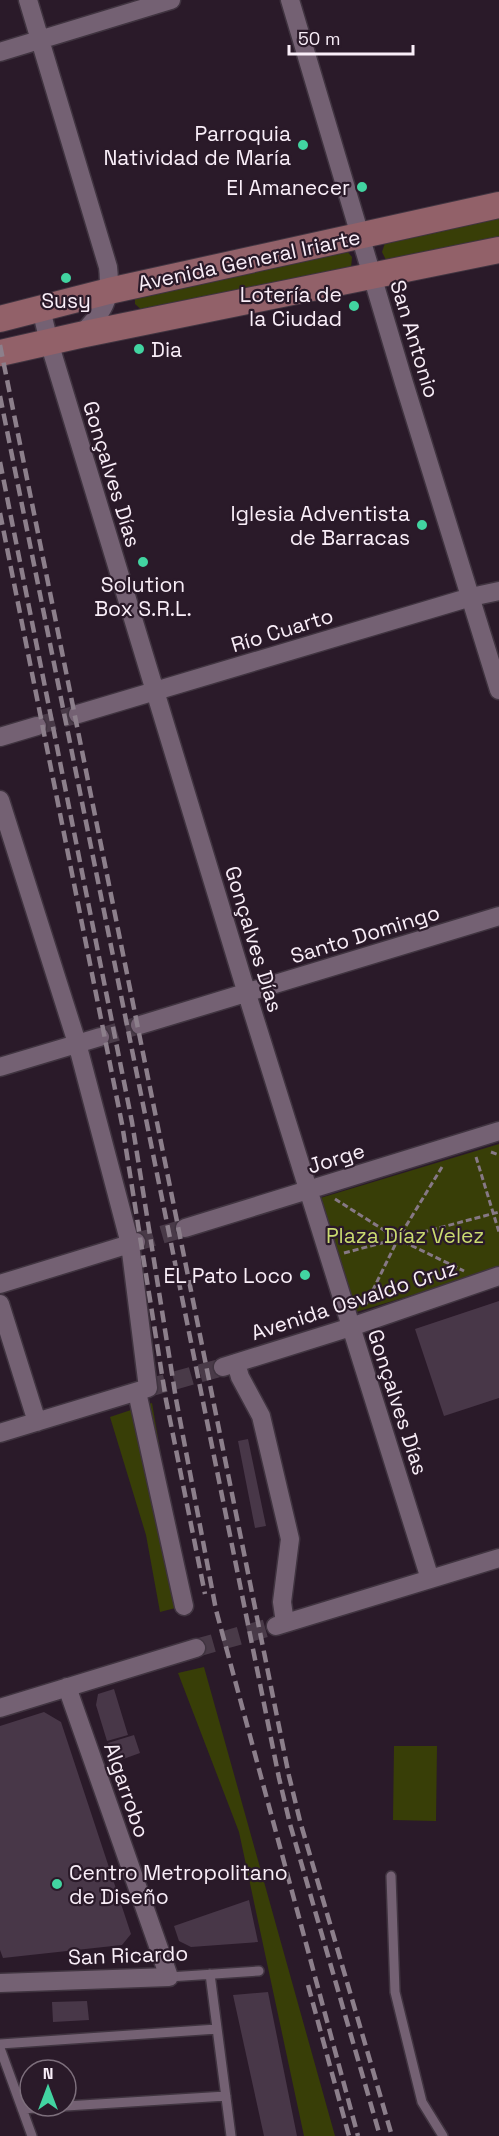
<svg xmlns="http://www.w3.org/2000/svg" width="499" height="2136" viewBox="0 0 499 2136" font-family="'Space Grotesk',sans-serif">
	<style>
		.green { fill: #383e07 }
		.building { fill: #483748 }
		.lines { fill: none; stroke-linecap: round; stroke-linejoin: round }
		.street-tunnel { stroke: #493a48; stroke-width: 18; stroke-dasharray: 18 9; stroke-linecap: butt }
		.lane-casing { stroke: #403440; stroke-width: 12 }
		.street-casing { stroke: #403440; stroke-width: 21 }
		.secondary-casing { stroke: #403440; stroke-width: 28 }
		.path { stroke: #867885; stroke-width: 3; stroke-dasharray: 6 3; stroke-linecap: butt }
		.lane { stroke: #746173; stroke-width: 9 }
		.street { stroke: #746173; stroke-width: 18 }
		.secondary { stroke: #926169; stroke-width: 26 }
		.rail { stroke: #8c7f8b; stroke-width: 4.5; stroke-dasharray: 12 6; stroke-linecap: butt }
		.poi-dot { fill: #42d4a1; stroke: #2a1a29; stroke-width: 2 }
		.labels { text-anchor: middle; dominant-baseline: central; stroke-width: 4.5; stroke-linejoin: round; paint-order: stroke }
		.poi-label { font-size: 21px; fill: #f9eef8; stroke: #2a1a29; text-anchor: end }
		.street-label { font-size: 21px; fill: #f9eef8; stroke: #2a1a29 }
		.park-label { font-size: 21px; fill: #cadb70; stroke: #2a1a29 }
	</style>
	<rect width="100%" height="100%" fill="#2a1a29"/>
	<path class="green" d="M 499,213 L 499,243 L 388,264 L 382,252 L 385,243 L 392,238 Z
		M 346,250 L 352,257 L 351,268 L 144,312 L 135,304 L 135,297 Z
		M 499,1144 L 499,1269 L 353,1313 L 317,1199 Z
		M 152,1403 L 187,1605 L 160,1612 L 146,1535 L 110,1417 Z
		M 204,1667 L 335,2136 L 304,2136 L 239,1832 L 178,1673 Z
		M 394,1746 L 437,1746 L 436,1821 L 393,1820 Z"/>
	<path class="building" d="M 499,1301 L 499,1398 L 444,1416 L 415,1329 Z
		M 248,1439 L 266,1526 L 255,1528 L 238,1441 Z
		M 114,1689 L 128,1735 L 107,1741 L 96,1705 L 98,1694 Z
		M 44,1712 L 61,1722 L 131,1934 L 122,1945 L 3,1958 L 0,1950 L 0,1726 Z
		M 134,1735 L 140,1753 L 115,1762 L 108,1743 Z
		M 249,1900 L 258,1942 L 191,1947 L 179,1941 L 174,1926 Z
		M 268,1992 L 297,2136 L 264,2136 L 233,1995 Z
		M 87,2001 L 89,2020 L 53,2022 L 52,2002 Z"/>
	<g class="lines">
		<path class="street-tunnel" d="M 37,726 L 78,714
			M 100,1037 L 140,1025
			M 136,1242 L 185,1228
			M 148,1388 L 223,1367
			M 196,1648 L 274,1626"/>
		<g class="lane-casing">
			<path id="lane" d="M 391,1876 L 395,1992 L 422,2102 L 443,2136
				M 210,1974 L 231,2136
				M 169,1977 L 259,1971
				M 0,2044 L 217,2029
				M 0,2048 L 32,2136
				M 66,2106 L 226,2096
				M 22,2109 L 64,2106"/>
		</g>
		<g class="street-casing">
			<path id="street" d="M 28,0 L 108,267 C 112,300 103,313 80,335
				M 290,0 L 404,383 L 499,690
				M 0,52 L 171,0
				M 41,309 L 49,342 L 247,994 L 430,1579
				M 78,714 L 471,597 L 499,591
				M 0,737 L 37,726
				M 0,800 L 77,1043 L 130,1244 L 148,1388 L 0,1433
				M 140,1025 L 499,916
				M 0,1067 L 100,1037
				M 185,1228 L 499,1131
				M 0,1284 L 136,1242
				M 0,1304 L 37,1422
				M 236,1363 L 240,1377 L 261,1416 L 290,1539 L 282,1602 L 285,1623
				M 223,1367 L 351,1327 L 499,1276
				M 137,1392 L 184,1606
				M 276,1626 L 499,1558
				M 0,1708 L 196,1648
				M 0,1983 L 169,1977 L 67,1687"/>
		</g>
		<g class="secondary-casing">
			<path id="secondary" d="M 0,319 L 109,291 L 499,205
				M 0,353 L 80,335 L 499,250"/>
		</g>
		<path class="path" d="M 491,1152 L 499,1155
			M 476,1157 L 499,1232
			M 442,1167 L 398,1239 L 464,1271
			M 335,1199 L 398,1239 L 366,1304
			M 344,1253 L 499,1212"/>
		<use href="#lane" class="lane"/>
		<use href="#street" class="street"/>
		<use href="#secondary" class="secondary"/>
		<path class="rail" d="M 0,345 L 289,1776 L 300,1821 L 392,2136
			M 0,396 L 279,1778 L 290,1824 L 380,2136
			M 0,462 L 132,1122 L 176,1399 L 216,1610 L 358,2136
			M 0,513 L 122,1124 L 166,1400 L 205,1594
			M 308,1985 L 349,2136"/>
	</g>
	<g class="poi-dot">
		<circle cx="303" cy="145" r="6"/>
		<circle cx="362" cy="187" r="6"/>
		<circle cx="66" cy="278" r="6"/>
		<circle cx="354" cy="306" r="6"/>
		<circle cx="139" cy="349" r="6"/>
		<circle cx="422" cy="525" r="6"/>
		<circle cx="143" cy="562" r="6"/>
		<circle cx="305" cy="1275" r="6"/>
		<circle cx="57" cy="1884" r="6"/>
	</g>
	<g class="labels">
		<g class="poi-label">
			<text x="291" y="133">Parroquia<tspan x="291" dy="24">Natividad de María</tspan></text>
			<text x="350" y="187">El Amanecer</text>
			<text x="342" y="294">Lotería de<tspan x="342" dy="24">la Ciudad</tspan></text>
			<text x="66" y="300" text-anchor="middle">Susy</text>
			<text x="151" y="349" text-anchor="start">Dia</text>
			<text x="410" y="513">Iglesia Adventista<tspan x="410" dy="24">de Barracas</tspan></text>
			<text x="143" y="584" text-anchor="middle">Solution<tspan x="143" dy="24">Box S.R.L.</tspan></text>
			<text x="293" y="1275">EL Pato Loco</text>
			<text x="69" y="1872" text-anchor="start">Centro Metropolitano<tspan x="69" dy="24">de Diseño</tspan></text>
		</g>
		<g class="street-label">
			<text transform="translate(249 260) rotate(-12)">Avenida General Iriarte</text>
			<text transform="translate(415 339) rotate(73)">San Antonio</text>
			<text transform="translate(112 474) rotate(73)">Gonçalves Días</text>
			<text transform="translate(282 630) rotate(-17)">Río Cuarto</text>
			<text transform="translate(365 934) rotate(-17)">Santo Domingo</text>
			<text transform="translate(254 939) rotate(73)">Gonçalves Días</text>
			<text transform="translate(336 1158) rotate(-17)">Jorge</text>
			<text transform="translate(354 1300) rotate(-18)">Avenida Osvaldo Cruz</text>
			<text transform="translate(398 1402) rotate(72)">Gonçalves Días</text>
			<text transform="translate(127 1790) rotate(71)">Algarrobo</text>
			<text transform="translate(128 1955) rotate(-2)">San Ricardo</text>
		</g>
		<g class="park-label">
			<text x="405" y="1235">Plaza Díaz Velez</text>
		</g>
	</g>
	<g transform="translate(48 2088)"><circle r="28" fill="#2a1a29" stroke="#7d6f7c" stroke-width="1.5"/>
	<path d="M0-4.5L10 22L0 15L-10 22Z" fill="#42d4a1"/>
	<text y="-9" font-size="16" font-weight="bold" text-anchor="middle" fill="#f9eef8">N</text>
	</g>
	<path d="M289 45v9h124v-9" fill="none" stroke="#f9eef8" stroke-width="3"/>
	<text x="298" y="45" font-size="18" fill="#f9eef8" stroke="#2a1a29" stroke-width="4.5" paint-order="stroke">50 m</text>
</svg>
